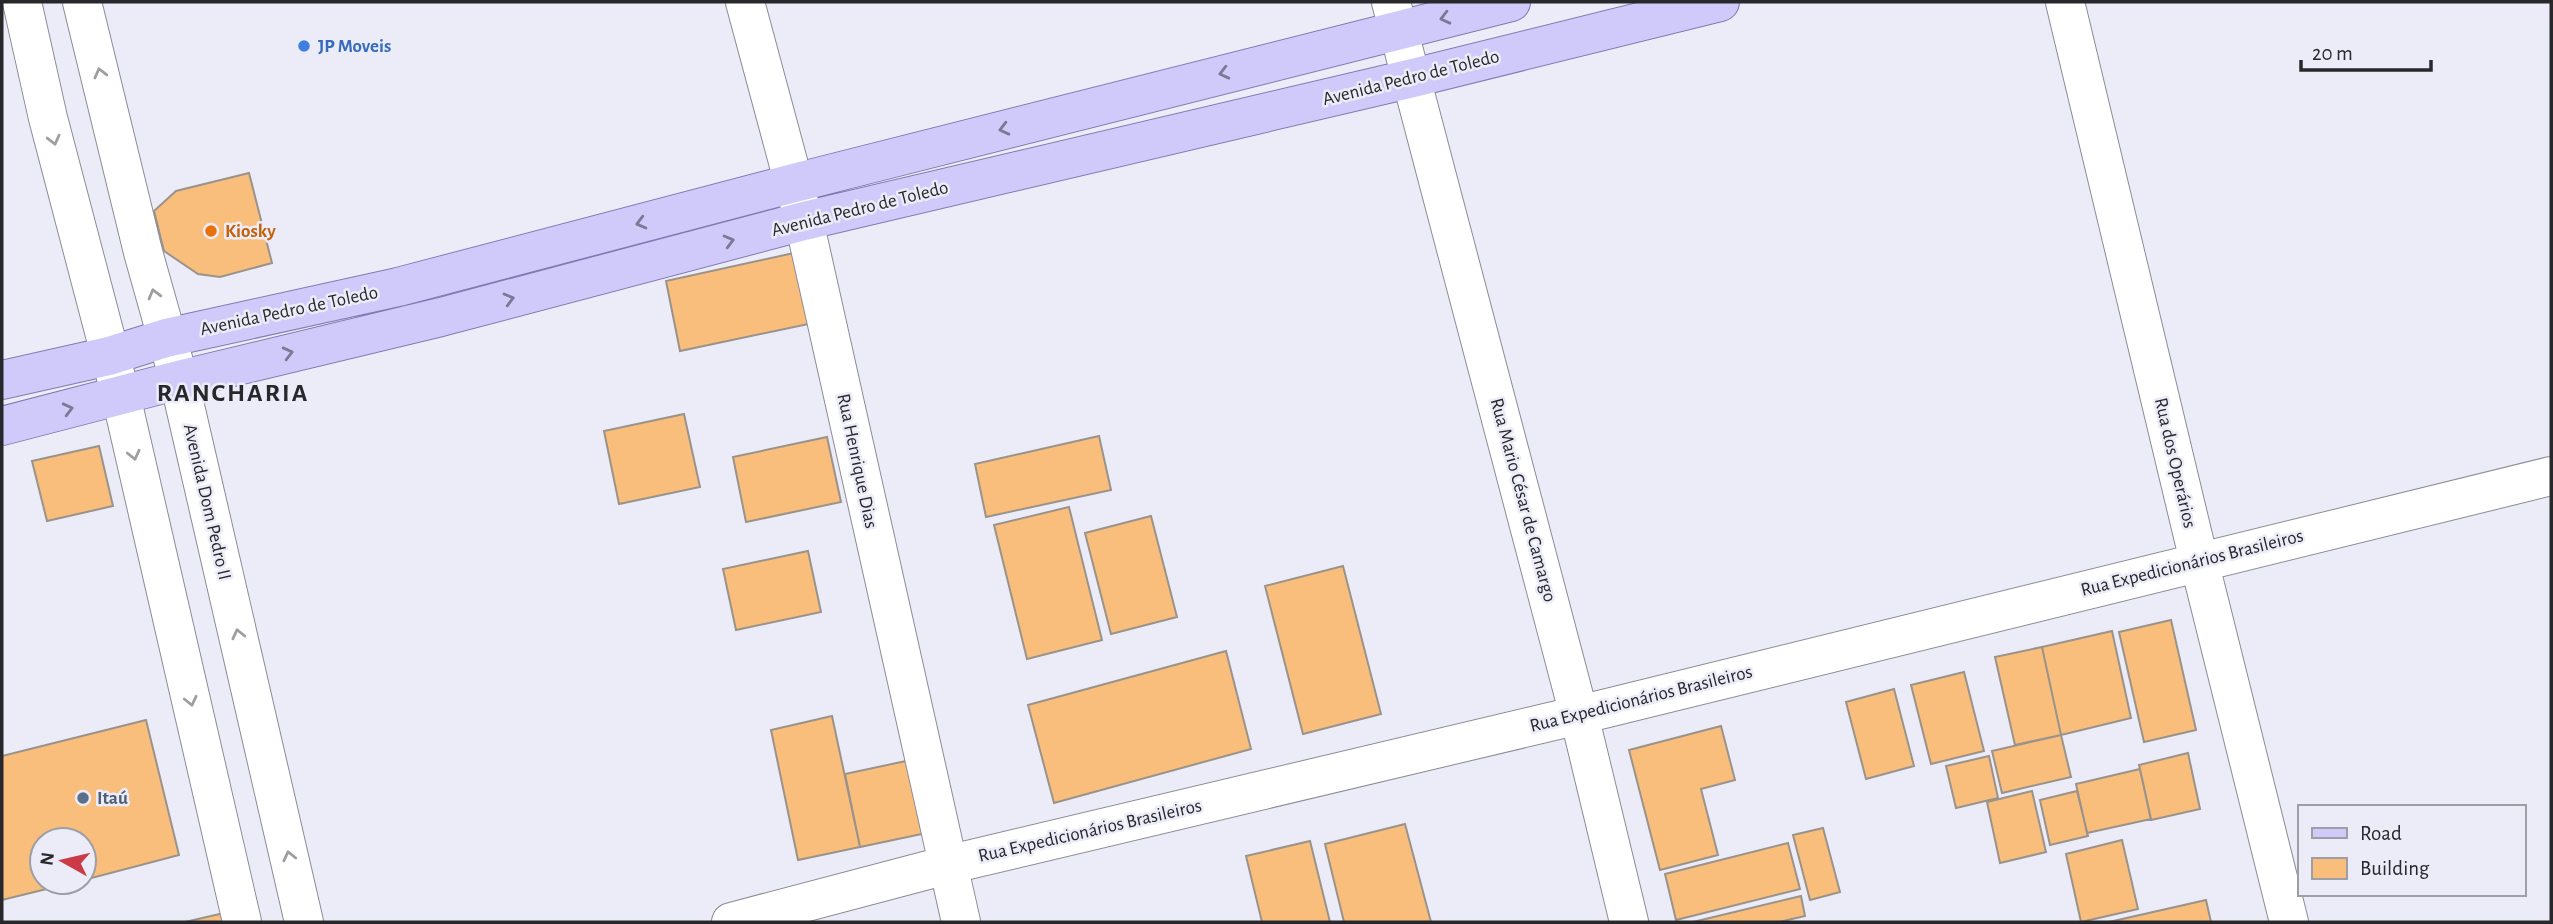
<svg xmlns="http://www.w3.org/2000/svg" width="2553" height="924" viewBox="0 0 2553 924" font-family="'Alegreya Sans',sans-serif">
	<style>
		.building { fill: #fabe7c; stroke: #9a938b; stroke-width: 2 }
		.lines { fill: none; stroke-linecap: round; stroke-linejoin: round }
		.minor-casing { stroke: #8b8c96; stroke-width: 40 }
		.major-casing { stroke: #817ab1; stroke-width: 40 }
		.minor { stroke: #fff; stroke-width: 38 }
		.major { stroke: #d0cafb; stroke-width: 38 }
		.oneway { stroke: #7c7994 }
		.oneway2 { stroke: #9e9ea0 }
		.shop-dot { fill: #3f7fe0; stroke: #ebecf7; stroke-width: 2.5 }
		.food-dot { fill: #e8710a; stroke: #ebecf7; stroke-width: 2.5 }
		.service-dot { fill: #5c6f8a; stroke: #ebecf7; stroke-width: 2.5 }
		.labels { text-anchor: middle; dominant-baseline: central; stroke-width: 5; stroke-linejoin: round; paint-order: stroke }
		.shop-label { font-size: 19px; font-weight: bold; fill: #366cbe; stroke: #ebecf7; text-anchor: start }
		.street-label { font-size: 19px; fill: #28282c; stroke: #ebecf7 }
		.food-label { font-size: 19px; font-weight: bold; fill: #c56008; stroke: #ebecf7; text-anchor: start }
		.service-label { font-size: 19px; font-weight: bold; fill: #4e5e75; stroke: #ebecf7; text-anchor: start }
		.district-label { font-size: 26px; font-weight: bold; letter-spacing: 2px; fill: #28282c; stroke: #ebecf7 }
	</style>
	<rect width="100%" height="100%" fill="#ebecf7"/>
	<path class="building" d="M 249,173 L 272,263 L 220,277 L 198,274 L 164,251 L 154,211 L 176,191 Z
		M 803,251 L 818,322 L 680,351 L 666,281 Z
		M 684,414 L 700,487 L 619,504 L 604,431 Z
		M 1099,436 L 1111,490 L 986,517 L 975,464 Z
		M 827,437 L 841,502 L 746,522 L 733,457 Z
		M 99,446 L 113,506 L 47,521 L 32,461 Z
		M 1069,507 L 1102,640 L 1027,659 L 994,525 Z
		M 1151,516 L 1177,617 L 1111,634 L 1085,533 Z
		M 808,551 L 821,612 L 736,630 L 723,569 Z
		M 1343,566 L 1381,714 L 1303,734 L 1265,586 Z
		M 2171,620 L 2196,730 L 2144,742 L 2119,632 Z
		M 2112,631 L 2131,718 L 2061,735 L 2042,647 Z
		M 2042,647 L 2061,735 L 2015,745 L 1995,657 Z
		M 1226,651 L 1251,749 L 1054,803 L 1028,705 Z
		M 1964,672 L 1984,751 L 1931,764 L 1911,685 Z
		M 1894,689 L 1914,766 L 1866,779 L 1846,702 Z
		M 832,716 L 860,847 L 798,860 L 771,730 Z
		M 146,720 L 179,855 L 84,880 L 84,840 L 42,840 L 42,882 L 75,882 L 2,900 L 2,756 Z
		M 1721,726 L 1735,780 L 1701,789 L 1718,855 L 1660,870 L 1629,750 Z
		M 2061,735 L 2071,777 L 2002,793 L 1992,751 Z
		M 2188,753 L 2200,809 L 2151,820 L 2139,765 Z
		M 1989,756 L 1998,798 L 1956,808 L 1946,766 Z
		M 920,758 L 936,831 L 860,847 L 845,774 Z
		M 2140,769 L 2151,819 L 2087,833 L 2076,784 Z
		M 2032,791 L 2046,852 L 2000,863 L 1987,802 Z
		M 2077,791 L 2088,836 L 2050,845 L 2040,800 Z
		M 1405,824 L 1431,922 L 1344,922 L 1325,844 Z
		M 1823,828 L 1840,892 L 1810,900 L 1793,835 Z
		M 2122,840 L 2138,909 L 2081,922 L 2066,854 Z
		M 1310,841 L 1330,922 L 1262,922 L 1246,856 Z
		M 1788,843 L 1800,889 L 1676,920 L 1665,874 Z
		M 1801,896 L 1805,916 L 1779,922 L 1693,922 Z
		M 2206,900 L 2211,922 L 2109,922 Z
		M 224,913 L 226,922 L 185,922 Z"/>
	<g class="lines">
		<g class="minor-casing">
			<path id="minor" d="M 22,2 L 48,118 L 121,396 L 242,922
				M 82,2 L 143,252 L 179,380 L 304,922
				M 745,2 L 804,221 L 961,922
				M 1391,2 L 1579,715 L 1629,922
				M 2065,2 L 2199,561 L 2289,922
				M 731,922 L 947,865 L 1579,715 L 2551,476"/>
		</g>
		<g class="major-casing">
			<path id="major" d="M 2,380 L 109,356 L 166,338 L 398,287 L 794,183 L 1511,2
				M 2,426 L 179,380 L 441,317 L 804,221 L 1413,78 L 1720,2"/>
		</g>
		<use href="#minor" class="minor"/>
		<use href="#major" class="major"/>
	</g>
	<defs><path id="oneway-chevron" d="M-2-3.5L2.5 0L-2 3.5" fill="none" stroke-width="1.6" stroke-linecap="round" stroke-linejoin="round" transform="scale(1.75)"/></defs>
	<g class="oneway">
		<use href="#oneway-chevron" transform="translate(1445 18) rotate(166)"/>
		<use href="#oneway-chevron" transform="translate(1224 73) rotate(166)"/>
		<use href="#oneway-chevron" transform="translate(1004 129) rotate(166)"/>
		<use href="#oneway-chevron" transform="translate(641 223) rotate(165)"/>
		<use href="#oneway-chevron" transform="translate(729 241) rotate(-15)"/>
		<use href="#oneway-chevron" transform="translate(509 299) rotate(-15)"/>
		<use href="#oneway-chevron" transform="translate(288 353) rotate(-14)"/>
		<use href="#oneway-chevron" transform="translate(68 409) rotate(-14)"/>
	</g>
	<g class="oneway2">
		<use href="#oneway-chevron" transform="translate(100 73) rotate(-104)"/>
		<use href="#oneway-chevron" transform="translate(54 140) rotate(76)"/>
		<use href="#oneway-chevron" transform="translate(154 294) rotate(-105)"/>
		<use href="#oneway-chevron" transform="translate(134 455) rotate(77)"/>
		<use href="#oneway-chevron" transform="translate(238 634) rotate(-103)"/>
		<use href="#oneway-chevron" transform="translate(191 701) rotate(77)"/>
		<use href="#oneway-chevron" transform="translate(289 856) rotate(-103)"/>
	</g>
	<circle class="shop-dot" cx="304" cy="46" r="7"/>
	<circle class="food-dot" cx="211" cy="231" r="7"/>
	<circle class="service-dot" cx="83" cy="798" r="7"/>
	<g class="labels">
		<g class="shop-label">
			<text x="318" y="46">JP Moveis</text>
		</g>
		<g class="street-label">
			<text transform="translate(1411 78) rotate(-14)">Avenida Pedro de Toledo</text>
			<text transform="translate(860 209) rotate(-14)">Avenida Pedro de Toledo</text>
			<text transform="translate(289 311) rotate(-12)">Avenida Pedro de Toledo</text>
			<text transform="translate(857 461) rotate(78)">Rua Henrique Dias</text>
			<text transform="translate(2175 463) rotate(77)">Rua dos Operários</text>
			<text transform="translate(1523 500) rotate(75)">Rua Mario César de Camargo</text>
			<text transform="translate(207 502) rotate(77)">Avenida Dom Pedro II</text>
			<text transform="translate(2192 563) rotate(-14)">Rua Expedicionários Brasileiros</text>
			<text transform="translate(1641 699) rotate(-14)">Rua Expedicionários Brasileiros</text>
			<text transform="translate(1090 831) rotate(-13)">Rua Expedicionários Brasileiros</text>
		</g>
		<g class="food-label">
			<text x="225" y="231">Kiosky</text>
		</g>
		<g class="service-label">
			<text x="97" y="798">Itaú</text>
		</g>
		<g class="district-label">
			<text x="233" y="393">RANCHARIA</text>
		</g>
	</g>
	<rect width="2553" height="924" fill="none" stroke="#28282c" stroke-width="7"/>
	<rect x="2298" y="805" width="228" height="91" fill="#ebecf7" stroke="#9d9ea6" stroke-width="2"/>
	<rect x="2312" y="828" width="35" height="10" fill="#d0cafb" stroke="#9d9ea6" stroke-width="2"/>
	<text x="2360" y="840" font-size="21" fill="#28282c">Road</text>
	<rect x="2312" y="858" width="35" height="21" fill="#fabe7c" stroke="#9d9ea6" stroke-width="2"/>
	<text x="2360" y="875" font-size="21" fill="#28282c">Building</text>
	<g transform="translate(63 861) rotate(278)"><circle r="33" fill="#ebecf7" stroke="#9d9ea6" stroke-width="2"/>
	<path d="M0-5L12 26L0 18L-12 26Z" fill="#cb3b47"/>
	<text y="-10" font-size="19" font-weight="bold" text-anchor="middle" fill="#28282c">N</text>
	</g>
	<path d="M2301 60v10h130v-10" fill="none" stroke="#28282c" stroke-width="3.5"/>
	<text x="2312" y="60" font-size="21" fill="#28282c" stroke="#ebecf7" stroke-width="5" paint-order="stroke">20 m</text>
</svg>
